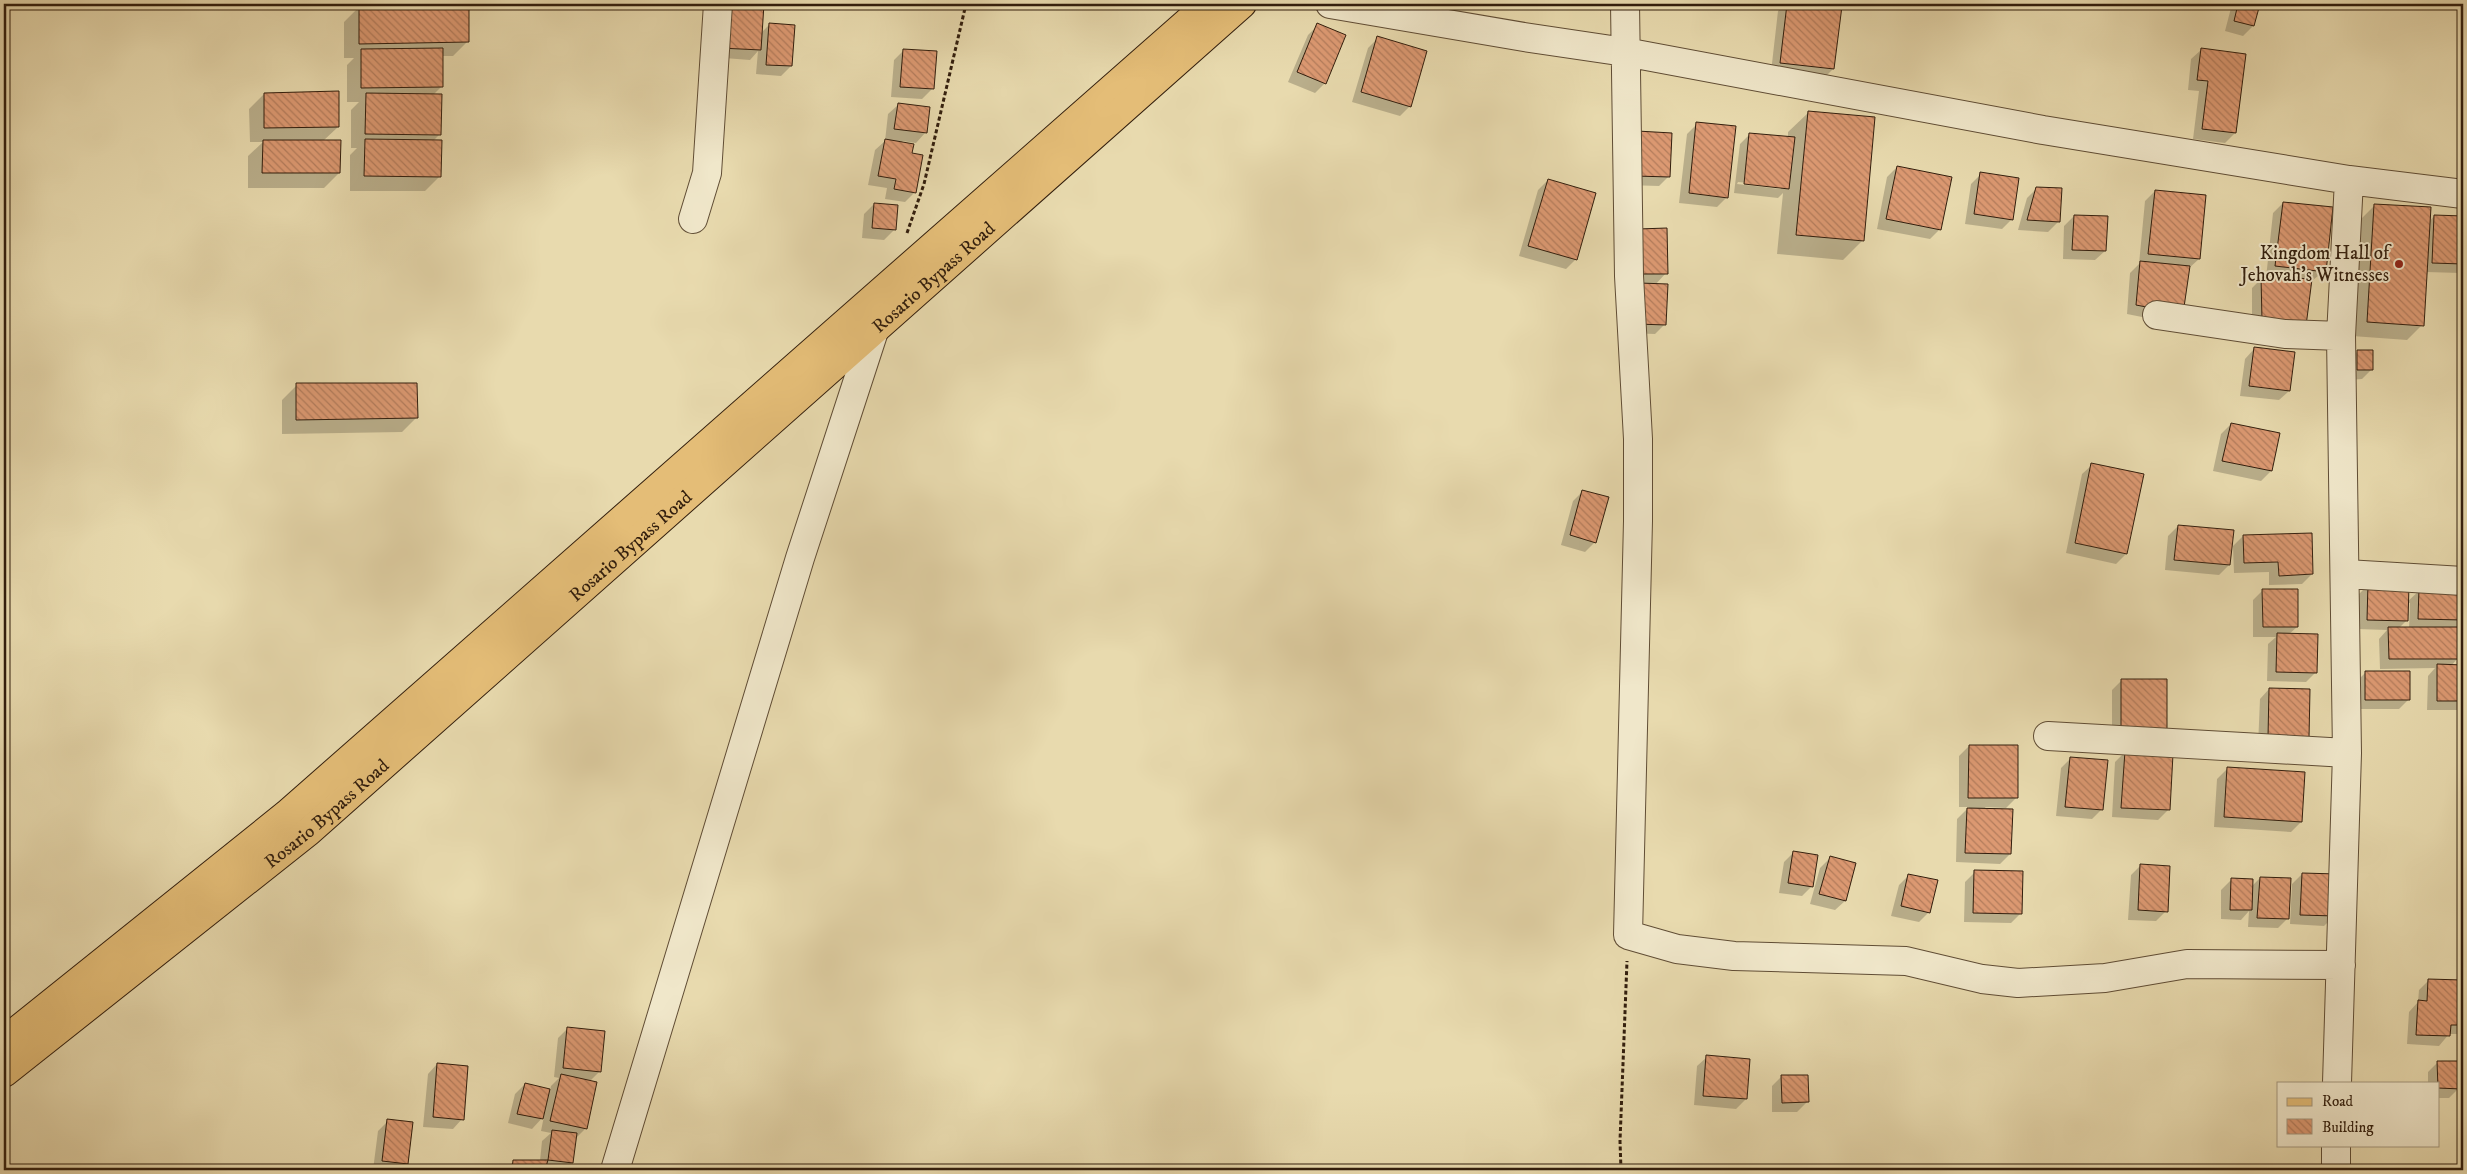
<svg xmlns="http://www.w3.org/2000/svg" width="2467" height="1174" viewBox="0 0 2467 1174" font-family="'IM FELL DW Pica',serif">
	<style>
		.shadow { fill: #0003; fill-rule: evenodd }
		.building { fill: url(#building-back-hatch); stroke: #321e0d }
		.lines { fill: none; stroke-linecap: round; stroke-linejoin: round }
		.minor-casing { stroke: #604d35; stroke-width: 30 }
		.major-casing { stroke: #321e0d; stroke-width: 30 }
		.path { stroke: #321e0d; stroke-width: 3; stroke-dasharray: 4 2.5; stroke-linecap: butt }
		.minor { stroke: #f0e7ca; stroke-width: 28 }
		.major { stroke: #e4bd77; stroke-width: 28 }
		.poi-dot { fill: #8f2418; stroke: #f0e7ca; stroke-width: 2 }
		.labels { text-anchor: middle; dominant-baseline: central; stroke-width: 4; stroke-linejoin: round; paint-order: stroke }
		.poi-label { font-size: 19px; fill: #321e0d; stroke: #f0e7ca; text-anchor: end }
		.street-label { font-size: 19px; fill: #321e0d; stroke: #f0e7ca }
	</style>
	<defs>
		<pattern id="building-back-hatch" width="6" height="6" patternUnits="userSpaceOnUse" patternTransform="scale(1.25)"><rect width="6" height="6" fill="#dc9972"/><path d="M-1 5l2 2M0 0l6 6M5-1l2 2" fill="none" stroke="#b37c5c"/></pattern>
	</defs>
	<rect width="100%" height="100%" fill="#e8daae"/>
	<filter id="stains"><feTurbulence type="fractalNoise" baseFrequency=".004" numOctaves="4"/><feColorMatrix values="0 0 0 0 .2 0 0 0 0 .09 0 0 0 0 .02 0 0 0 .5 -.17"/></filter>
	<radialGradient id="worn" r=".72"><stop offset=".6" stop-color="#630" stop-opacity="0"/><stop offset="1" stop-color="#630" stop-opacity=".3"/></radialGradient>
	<path class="shadow" d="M 715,4 L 762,4 L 761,33 L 769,25 L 791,66 L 781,76 L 756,74 L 758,51 L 750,60 L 711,57 Z
		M 1556,4 L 1596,4 L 1591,9 Z
		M 1786,4 L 1841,7 L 1833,69 L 1823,79 L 1771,72 L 1778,11 Z
		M 2232,4 L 2258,4 L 2253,26 L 2243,36 L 2225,31 Z
		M 359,7 L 468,41 L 453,56 L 442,56 L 442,86 L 432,96 L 440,134 L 433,141 L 440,176 L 425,191 L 350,191 L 350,155 L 357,148 L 351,148 L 351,110 L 359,102 L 347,102 L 347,65 L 354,58 L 344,58 L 344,22 Z
		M 1318,25 L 1344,35 L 1325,83 L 1315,93 L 1288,82 L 1308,35 Z
		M 1378,38 L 1410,106 L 1400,116 L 1352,102 L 1368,48 Z
		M 904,50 L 932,89 L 922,99 L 891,97 L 894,60 Z
		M 2201,50 L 2244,55 L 2235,133 L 2225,143 L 2193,139 L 2199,91 L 2188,90 L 2191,59 Z
		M 264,94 L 338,127 L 323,141 L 339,173 L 324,188 L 248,188 L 248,156 L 263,142 L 250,142 L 249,109 Z
		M 898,105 L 929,108 L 925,133 L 916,143 L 902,141 L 910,154 L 914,193 L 905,202 L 885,199 L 887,188 L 868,185 L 875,150 L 885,141 L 888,114 Z
		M 1808,113 L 1863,240 L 1843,260 L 1777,254 L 1783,193 L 1778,198 L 1734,193 L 1740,144 L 1750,134 L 1788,138 L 1788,132 ZM 1738,182 L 1781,186 L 1781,189 L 1737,184 Z
		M 1697,124 L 1727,197 L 1717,207 L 1679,203 L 1687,134 Z
		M 1628,143 L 1669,176 L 1659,186 L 1626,185 Z
		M 1897,167 L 1940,229 L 1930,239 L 1877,229 L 1887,177 Z
		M 1981,174 L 2012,219 L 2002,229 L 1965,224 L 1971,184 Z
		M 1548,180 L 1576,259 L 1566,269 L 1519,256 L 1538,190 Z
		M 2037,188 L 2058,222 L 2048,232 L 2018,230 L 2027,198 Z
		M 2155,191 L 2199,259 L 2188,269 L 2172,323 L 2127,314 L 2130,273 L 2139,264 L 2145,201 Z
		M 2283,203 L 2324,271 L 2252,330 L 2252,288 L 2262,278 L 2266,278 L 2273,213 Z
		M 874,204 L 894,230 L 884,240 L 862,238 L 864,214 Z
		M 2375,205 L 2429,222 L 2434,216 L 2463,217 L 2463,270 L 2460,273 L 2426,272 L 2422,325 L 2407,340 L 2352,336 L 2360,220 Z
		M 2074,216 L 2105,251 L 2095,260 L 2063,259 L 2064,226 Z
		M 1628,240 L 1666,273 L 1655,285 L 1665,324 L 1655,334 L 1627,333 Z
		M 2254,349 L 2289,391 L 2279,400 L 2240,396 L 2245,359 Z
		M 2357,352 L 2372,369 L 2362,379 L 2348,380 L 2347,362 Z
		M 297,385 L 417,417 L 402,432 L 282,434 L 282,400 Z
		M 2231,424 L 2279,434 L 2271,471 L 2261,481 L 2213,471 L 2221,434 Z
		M 2092,465 L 2126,554 L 2116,564 L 2066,553 L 2082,474 Z
		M 1583,491 L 1595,542 L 1585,552 L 1561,545 L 1573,501 Z
		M 2178,526 L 2229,565 L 2219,575 L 2165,570 L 2168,536 Z
		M 2243,536 L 2312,574 L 2302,584 L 2269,585 L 2269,572 L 2234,573 L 2233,546 Z
		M 2369,584 L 2407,602 L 2420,590 L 2463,590 L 2463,624 L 2459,628 L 2458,658 L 2451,666 L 2463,666 L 2462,710 L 2427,710 L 2428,676 L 2435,668 L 2380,669 L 2379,639 L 2387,630 L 2357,629 L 2359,594 ZM 2407,603 L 2410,603 L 2409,629 L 2398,629 L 2407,620 Z
		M 2263,590 L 2297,627 L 2288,635 L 2316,672 L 2306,682 L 2267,681 L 2268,644 L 2276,637 L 2253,637 L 2253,600 Z
		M 2366,672 L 2409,699 L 2399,709 L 2356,709 L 2356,682 Z
		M 2122,680 L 2156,741 L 2112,741 L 2112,690 Z
		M 2269,689 L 2309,690 L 2258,746 L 2260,699 Z
		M 1969,746 L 2016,798 L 2006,808 L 1985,807 L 2010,854 L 2000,864 L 1956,862 L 1957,819 L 1969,807 L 1959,807 L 1959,756 Z
		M 2125,752 L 2168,810 L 2158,820 L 2112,817 L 2115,762 Z
		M 2071,758 L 2102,809 L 2092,819 L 2056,816 L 2061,768 Z
		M 2227,769 L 2301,822 L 2291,832 L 2214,827 L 2217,779 Z
		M 1794,852 L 1812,886 L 1802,896 L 1779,893 L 1784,862 Z
		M 1830,858 L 1845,901 L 1835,910 L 1810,904 L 1820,868 Z
		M 2141,865 L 2166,911 L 2156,921 L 2128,920 L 2131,875 Z
		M 1975,872 L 2021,913 L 2011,923 L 1964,922 L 1965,882 Z
		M 2302,874 L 2334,916 L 2324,926 L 2290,924 L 2292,884 Z
		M 1909,875 L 1929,912 L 1919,922 L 1891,916 L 1899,885 Z
		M 2260,878 L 2287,919 L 2278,928 L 2248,927 L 2249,911 L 2241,920 L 2221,919 L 2221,890 L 2231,880 L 2251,887 Z
		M 2429,980 L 2459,1010 L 2463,1010 L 2463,1034 L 2449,1034 L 2439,1046 L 2407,1044 L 2409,1012 L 2418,1002 L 2419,990 Z
		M 568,1028 L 600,1071 L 589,1082 L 586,1128 L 575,1139 L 572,1163 L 565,1170 L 505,1170 L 514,1161 L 540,1161 L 542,1141 L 551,1133 L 541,1131 L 544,1116 L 532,1129 L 508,1123 L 515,1094 L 525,1084 L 550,1090 L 551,1086 L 559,1078 L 554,1077 L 558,1038 Z
		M 1707,1057 L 1746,1099 L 1736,1109 L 1694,1105 L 1697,1066 Z
		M 2438,1062 L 2459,1088 L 2449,1098 L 2438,1098 L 2438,1083 L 2428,1083 L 2428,1072 Z
		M 437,1064 L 462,1119 L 453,1129 L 423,1127 L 428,1074 Z
		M 1782,1076 L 1807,1102 L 1797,1112 L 1772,1112 L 1772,1086 Z
		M 388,1121 L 407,1163 L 400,1170 L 373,1170 L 378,1131 Z"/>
	<path class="building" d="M 469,4 L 469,42 L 359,44 L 359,6 Z
		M 723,4 L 764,4 L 761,50 L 720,48 Z
		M 1787,4 L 1842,6 L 1834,69 L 1780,63 Z
		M 2238,4 L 2260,4 L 2254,26 L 2234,21 Z
		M 769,23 L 795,25 L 792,66 L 766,65 Z
		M 1317,23 L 1346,35 L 1326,84 L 1297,72 Z
		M 1377,36 L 1427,51 L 1411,107 L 1361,92 Z
		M 443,48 L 443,87 L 361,88 L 361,49 Z
		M 2201,48 L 2246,54 L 2236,133 L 2202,129 L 2208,81 L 2197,80 Z
		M 903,49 L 937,51 L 934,89 L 900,87 Z
		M 339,91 L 339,127 L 264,128 L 264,93 Z
		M 366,93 L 442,94 L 441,135 L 365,134 Z
		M 898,103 L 930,107 L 927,133 L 894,129 Z
		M 1808,111 L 1875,117 L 1864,241 L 1796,235 Z
		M 1696,122 L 1736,126 L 1728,198 L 1689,193 Z
		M 1637,131 L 1672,133 L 1670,177 L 1635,176 Z
		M 1749,133 L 1795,137 L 1789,189 L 1744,184 Z
		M 365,139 L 442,140 L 441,177 L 364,176 Z
		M 885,139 L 914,144 L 912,153 L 923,155 L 916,193 L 894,189 L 896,179 L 878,176 Z
		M 263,140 L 341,140 L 340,173 L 262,173 Z
		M 1897,166 L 1952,177 L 1941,230 L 1886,219 Z
		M 1980,172 L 2019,178 L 2013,220 L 1974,214 Z
		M 1548,179 L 1596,193 L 1577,260 L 1528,246 Z
		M 2036,187 L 2062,188 L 2060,222 L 2027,220 Z
		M 2155,190 L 2206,195 L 2200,259 L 2148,254 Z
		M 2283,202 L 2333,207 L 2326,272 L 2275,266 Z
		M 874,203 L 898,205 L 896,230 L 872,228 Z
		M 2374,204 L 2431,207 L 2424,326 L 2367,322 Z
		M 2074,215 L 2108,216 L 2106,251 L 2072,250 Z
		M 2434,215 L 2463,216 L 2463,264 L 2432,263 Z
		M 1667,228 L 1668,274 L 1638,274 L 1638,229 Z
		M 2140,261 L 2190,266 L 2183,314 L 2136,305 Z
		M 2261,276 L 2312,279 L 2306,326 L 2262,321 Z
		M 1639,283 L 1668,284 L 1666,325 L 1637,324 Z
		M 2254,347 L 2295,352 L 2290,391 L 2249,386 Z
		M 2357,350 L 2373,350 L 2373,370 L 2357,370 Z
		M 296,383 L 417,383 L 418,418 L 296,420 Z
		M 2231,423 L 2280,433 L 2272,471 L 2222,461 Z
		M 2091,463 L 2144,474 L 2127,554 L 2075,543 Z
		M 1582,490 L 1609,497 L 1596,543 L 1570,535 Z
		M 2178,525 L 2234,530 L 2230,565 L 2174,560 Z
		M 2312,533 L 2313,574 L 2279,576 L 2278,562 L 2244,563 L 2243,535 Z
		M 2368,583 L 2409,584 L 2408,621 L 2367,620 Z
		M 2419,588 L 2463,589 L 2463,620 L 2418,619 Z
		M 2262,589 L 2298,589 L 2298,627 L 2263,627 Z
		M 2388,627 L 2460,627 L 2459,659 L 2389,659 Z
		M 2277,633 L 2318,634 L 2317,673 L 2276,672 Z
		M 2437,664 L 2463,665 L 2463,701 L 2437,701 Z
		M 2365,671 L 2410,671 L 2410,700 L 2365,700 Z
		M 2121,679 L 2167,679 L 2167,731 L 2121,731 Z
		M 2269,688 L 2310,689 L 2309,738 L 2268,737 Z
		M 1969,745 L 2018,745 L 2018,798 L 1968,798 Z
		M 2125,751 L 2173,754 L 2170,810 L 2121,808 Z
		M 2070,757 L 2108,760 L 2103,810 L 2065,807 Z
		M 2227,767 L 2305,772 L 2302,822 L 2224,817 Z
		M 1967,808 L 2013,809 L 2011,854 L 1965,853 Z
		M 1793,851 L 1818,855 L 1813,887 L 1788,883 Z
		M 1830,856 L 1856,863 L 1846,901 L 1819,894 Z
		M 2140,864 L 2170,866 L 2168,912 L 2138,910 Z
		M 1974,870 L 2023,871 L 2022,914 L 1973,913 Z
		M 2302,873 L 2337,874 L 2335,916 L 2300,915 Z
		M 1908,874 L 1938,880 L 1930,913 L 1901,906 Z
		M 2260,877 L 2291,878 L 2289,919 L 2257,918 Z
		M 2231,878 L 2253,879 L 2252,910 L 2230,910 Z
		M 2428,979 L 2462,980 L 2460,1009 L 2463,1009 L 2463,1025 L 2451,1025 L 2450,1036 L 2416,1035 L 2418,1000 L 2427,1001 Z
		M 567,1027 L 605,1031 L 601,1072 L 563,1068 Z
		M 1706,1055 L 1750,1059 L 1747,1099 L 1703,1096 Z
		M 2437,1061 L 2461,1061 L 2461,1089 L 2438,1088 Z
		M 437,1063 L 468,1066 L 464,1120 L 433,1117 Z
		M 561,1074 L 597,1082 L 587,1129 L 550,1121 Z
		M 1781,1075 L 1808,1075 L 1809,1102 L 1782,1103 Z
		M 525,1083 L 550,1089 L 543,1119 L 517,1114 Z
		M 387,1119 L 413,1122 L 408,1164 L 382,1161 Z
		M 552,1130 L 577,1133 L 573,1163 L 548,1160 Z
		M 513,1160 L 548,1160 L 545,1170 L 512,1170 Z"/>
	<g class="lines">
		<g class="minor-casing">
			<path id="minor" d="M 1330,4 L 1524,37 L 1625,52 L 2043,130 L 2349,180 L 2463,194
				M 1625,4 L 1629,276 L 1638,439 L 1638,521 L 1628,935 L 1677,949 L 1734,956 L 1906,961 L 1982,979 L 2018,983 L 2105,978 L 2187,964 L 2341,965
				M 693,219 L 707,173 L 718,4
				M 2157,315 L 2285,334 L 2341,336
				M 2346,574 L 2463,581
				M 2048,736 L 2347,753
				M 2337,1083 L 2347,753 L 2341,336 L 2349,180
				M 615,1170 L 800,558 L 874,331
				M 2336,1170 L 2336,1145"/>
		</g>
		<g class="major-casing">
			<g id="major">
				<path d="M 4,1041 L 287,814 L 1208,4"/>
				<path id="s1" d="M 4,1073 L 308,832 L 1242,4"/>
			</g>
		</g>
		<path class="path" d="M 907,233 L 924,184 L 966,4
			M 1621,1170 L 1620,1141 L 1627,961"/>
		<use href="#minor" class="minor"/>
		<use href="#major" class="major"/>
	</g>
	<circle class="poi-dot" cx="2399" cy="264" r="5"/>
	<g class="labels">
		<g class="poi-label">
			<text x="2389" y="253">Kingdom Hall of<tspan x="2389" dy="22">Jehovah's Witnesses</tspan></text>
		</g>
		<g class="street-label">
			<text stroke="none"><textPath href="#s1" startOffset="1224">Rosario Bypass Road</textPath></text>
			<text stroke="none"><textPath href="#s1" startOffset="819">Rosario Bypass Road</textPath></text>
			<text stroke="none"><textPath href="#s1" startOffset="414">Rosario Bypass Road</textPath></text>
		</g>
	</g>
	<rect width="2467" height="1174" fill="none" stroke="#e8daae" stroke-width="20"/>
	<rect x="5" y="5" width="2457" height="1164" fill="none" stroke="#321e0d" stroke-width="2.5"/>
	<rect x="10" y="10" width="2447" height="1154" fill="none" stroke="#321e0d"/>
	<rect x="2277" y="1082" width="162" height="65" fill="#f0e7ca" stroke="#a4977e"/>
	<rect x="2287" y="1098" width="25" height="8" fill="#e4bd77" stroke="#a4977e"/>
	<text x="2322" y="1106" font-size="15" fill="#321e0d">Road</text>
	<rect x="2287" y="1119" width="25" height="15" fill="url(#building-back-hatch)" stroke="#a4977e"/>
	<text x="2322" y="1132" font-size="15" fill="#321e0d">Building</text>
	<rect width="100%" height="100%" filter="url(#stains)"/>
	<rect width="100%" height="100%" fill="url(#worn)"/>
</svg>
